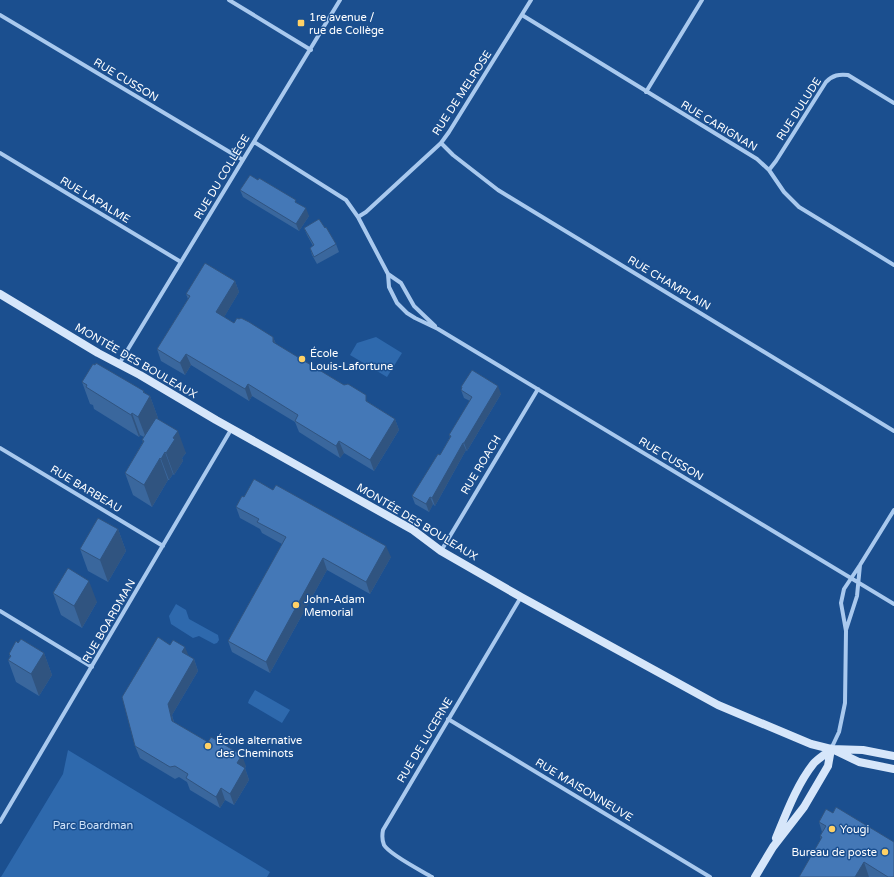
<svg xmlns="http://www.w3.org/2000/svg" width="894" height="877" viewBox="0 0 894 877" font-family="'Varela Round',sans-serif">
	<style>
		.green { fill: #2e69ad }
		.lines { fill: none; stroke-linecap: round; stroke-linejoin: round }
		.street { stroke: #a9c9ee; stroke-width: 4 }
		.secondary { stroke: #d6e6fa; stroke-width: 8 }
		.wall { fill: #3a679d }
		.shaded-wall { fill: #305480 }
		.building { fill: #4478b7; stroke: #305480 }
		.poi-dot { fill: #ffd166; stroke: #1b4f8f; stroke-width: 1.5 }
		.labels { text-anchor: middle; dominant-baseline: central; stroke-width: 3; stroke-linejoin: round; paint-order: stroke }
		.poi-label { font-size: 11px; fill: #fff; stroke: #1b4f8f; text-anchor: start }
		.street-label { font-size: 11px; fill: #fff; stroke: #1b4f8f }
		.park-label { font-size: 11px; fill: #cfe3fa; stroke: #1b4f8f }
	</style>
	<rect width="100%" height="100%" fill="#1b4f8f"/>
	<path class="green" d="M 376,337 L 402,353 L 387,377 L 350,355 L 357,343 Z
		M 176,604 L 186,610 L 189,619 L 218,635 L 219,640 L 217,643 L 214,644 L 199,636 L 193,638 L 171,624 L 169,616 Z
		M 255,690 L 290,710 L 282,723 L 248,703 L 249,700 Z
		M 68,750 L 270,872 L 267,877 L 1,877 L 63,774 Z"/>
	<g class="lines">
		<path class="street" d="M 229,0 L 311,50
			M 0,15 L 243,160
			M 522,15 L 757,159 L 769,170 L 784,192 L 799,207 L 894,265
			M 646,92 L 702,0
			M 254,142 L 346,200 L 358,217 L 388,274 L 389,287 L 397,303 L 407,313 L 415,318 L 438,329 L 894,604
			M 441,143 L 453,155 L 498,190 L 894,431
			M 0,153 L 181,262
			M 769,170 L 776,161 L 826,82 C 833,75 839,74 848,75 L 894,103
			M 358,217 L 366,212 L 441,143 L 449,132 L 531,0
			M 388,274 L 401,283 L 414,306 L 435,326
			M 119,364 L 340,0
			M 0,448 L 163,546
			M 441,551 L 538,389
			M 0,611 L 92,667
			M 846,630 L 857,596 L 860,565
			M 448,719 L 710,877
			M 831,749 L 839,732 L 845,703 L 846,631 L 841,603 L 844,589 L 860,565 L 894,510
			M 0,822 L 232,428
			M 432,877 C 422,871 390,855 384,845 C 382,840 382,835 383,830 L 521,597"/>
		<path class="secondary" d="M 0,294 L 98,353 L 140,375 L 216,420 L 413,530 L 441,551 L 521,597 L 718,705 L 811,744 L 831,749 L 863,750 L 894,756
			M 834,750 L 859,762 L 894,769
			M 776,838 C 786,814 797,784 814,763 C 819,758 826,754 831,749
			M 755,877 L 773,847 L 804,807 L 828,766 L 831,749"/>
	</g>
	<path class="wall" d="M 240,190 L 297,203 L 309,216 L 299,231 L 243,197 Z
		M 304,228 L 325,228 L 336,244 L 339,252 L 317,264 L 312,255 L 310,248 L 313,246 L 307,235 Z
		M 235,281 L 239,292 L 224,317 L 234,323 L 273,337 L 276,344 L 395,419 L 399,430 L 374,471 L 344,453 L 340,458 L 299,432 L 295,422 L 252,396 L 249,401 L 191,365 L 185,375 L 161,361 L 157,349 L 188,299 L 186,294 Z
		M 82,382 L 145,393 L 150,396 L 158,418 L 157,419 L 186,453 L 182,458 L 183,461 L 174,475 L 173,474 L 169,480 L 168,480 L 152,507 L 133,495 L 125,473 L 143,442 L 142,440 L 144,437 L 140,435 L 139,437 L 94,409 L 93,405 L 90,404 Z
		M 461,387 L 501,394 L 467,451 L 466,450 L 435,506 L 433,504 L 429,512 L 415,504 L 412,496 L 440,455 L 450,437 L 449,435 L 470,401 L 464,398 L 461,390 L 462,388 Z
		M 236,507 L 391,557 L 370,594 L 327,570 L 270,673 L 232,652 L 228,641 L 282,544 L 262,533 L 260,529 L 240,518 Z
		M 118,529 L 126,551 L 108,582 L 88,571 L 80,549 Z
		M 53,593 L 97,602 L 82,628 L 61,615 Z
		M 18,643 L 44,653 L 52,675 L 39,696 L 16,682 L 8,660 L 10,657 L 9,654 Z
		M 189,656 L 194,659 L 198,671 L 172,715 L 174,722 L 246,766 L 245,768 L 249,780 L 234,805 L 225,800 L 220,808 L 190,790 L 187,782 L 179,777 L 175,779 L 140,758 L 135,746 Z
		M 826,809 L 894,877 L 799,877 L 821,840 L 820,836 L 822,832 L 819,822 Z"/>
	<path class="shaded-wall" d="M 306,208 L 309,216 L 299,231 L 296,224 Z
		M 235,281 L 239,292 L 220,324 L 216,312 Z
		M 273,337 L 277,348 L 273,342 Z
		M 186,354 L 191,365 L 185,375 L 180,363 Z
		M 248,384 L 252,396 L 249,401 L 245,389 Z
		M 498,386 L 501,394 L 467,451 L 464,443 Z
		M 144,391 L 147,400 L 150,396 L 158,418 L 146,438 L 138,417 Z
		M 132,413 L 140,435 L 139,437 L 131,415 Z
		M 395,419 L 399,430 L 374,471 L 370,460 Z
		M 178,431 L 186,453 L 182,458 L 183,461 L 174,475 L 166,453 L 173,438 Z
		M 339,441 L 344,453 L 340,458 L 336,446 Z
		M 463,443 L 466,450 L 435,506 L 432,498 Z
		M 165,452 L 173,474 L 169,480 L 161,459 Z
		M 160,458 L 168,480 L 152,507 L 144,485 Z
		M 430,497 L 433,504 L 429,512 L 426,504 Z
		M 118,529 L 126,551 L 108,582 L 100,560 Z
		M 386,546 L 391,557 L 370,594 L 366,582 Z
		M 323,558 L 327,570 L 270,673 L 266,662 Z
		M 89,581 L 97,602 L 82,628 L 74,606 Z
		M 185,647 L 190,659 L 182,652 Z
		M 44,653 L 52,675 L 39,696 L 31,674 Z
		M 194,659 L 198,671 L 172,715 L 176,732 L 172,721 L 168,704 Z
		M 242,755 L 246,766 L 241,775 L 237,763 Z
		M 245,768 L 249,780 L 234,805 L 230,794 Z
		M 221,788 L 225,800 L 220,808 L 216,797 Z
		M 864,862 L 869,877 L 855,877 Z"/>
	<path class="building" d="M 250,175 L 258,180 L 259,178 L 296,200 L 295,202 L 306,208 L 296,224 L 240,190 Z
		M 319,219 L 325,228 L 326,227 L 336,244 L 314,257 L 310,248 L 314,245 L 304,228 Z
		M 205,263 L 235,281 L 216,312 L 234,323 L 237,318 L 239,319 L 241,318 L 249,322 L 273,337 L 273,342 L 344,385 L 348,384 L 366,395 L 366,401 L 395,419 L 370,460 L 339,441 L 336,446 L 295,421 L 298,415 L 248,384 L 245,389 L 186,354 L 180,363 L 157,349 L 190,296 L 186,294 Z
		M 96,363 L 144,391 L 143,392 L 150,396 L 138,417 L 132,413 L 131,415 L 86,387 L 87,385 L 82,382 L 93,364 L 95,365 Z
		M 472,370 L 498,386 L 464,443 L 463,443 L 432,498 L 430,497 L 426,504 L 412,496 L 438,454 L 440,455 L 451,436 L 449,435 L 472,397 L 461,390 L 462,387 L 461,387 Z
		M 156,418 L 178,431 L 173,438 L 175,439 L 166,453 L 165,452 L 161,459 L 160,458 L 144,485 L 125,473 L 144,441 L 142,440 Z
		M 254,479 L 273,490 L 276,485 L 386,546 L 366,582 L 323,558 L 266,662 L 228,641 L 286,537 L 257,522 L 259,519 L 236,507 L 242,496 L 244,497 Z
		M 98,518 L 118,529 L 100,560 L 80,549 Z
		M 68,568 L 89,581 L 74,606 L 53,593 Z
		M 158,637 L 170,645 L 173,640 L 185,647 L 182,652 L 194,659 L 168,704 L 172,721 L 208,742 L 211,737 L 242,755 L 237,763 L 245,768 L 230,794 L 221,788 L 216,797 L 186,778 L 188,774 L 175,766 L 170,767 L 135,746 L 122,697 Z
		M 21,639 L 44,653 L 31,674 L 8,660 L 11,656 L 9,654 L 16,641 L 18,643 Z
		M 836,807 L 894,842 L 894,877 L 888,877 L 864,862 L 855,877 L 799,877 L 822,837 L 820,836 L 826,826 L 819,822 L 826,809 L 833,813 Z"/>
	<g class="poi-dot">
		<rect x="297" y="19" width="8" height="8" rx="2"/>
		<circle cx="302" cy="359" r="4"/>
		<circle cx="296" cy="605" r="4"/>
		<circle cx="208" cy="746" r="4"/>
		<circle cx="832" cy="829" r="4"/>
		<circle cx="885" cy="852" r="4"/>
	</g>
	<g class="labels">
		<g class="poi-label">
			<text x="309" y="17">1re avenue /<tspan x="309" dy="13">rue de Collège</tspan></text>
			<text x="310" y="353">École<tspan x="310" dy="13">Louis-Lafortune</tspan></text>
			<text x="304" y="599">John-Adam<tspan x="304" dy="13">Memorial</tspan></text>
			<text x="216" y="740">École alternative<tspan x="216" dy="13">des Cheminots</tspan></text>
			<text x="840" y="829">Yougi</text>
			<text x="877" y="852" text-anchor="end">Bureau de poste</text>
		</g>
		<g class="street-label">
			<text transform="translate(126 80) rotate(31)">RUE CUSSON</text>
			<text transform="translate(462 93) rotate(-57)">RUE DE MELROSE</text>
			<text transform="translate(799 109) rotate(-57)">RUE DULUDE</text>
			<text transform="translate(719 126) rotate(31)">RUE CARIGNAN</text>
			<text transform="translate(222 177) rotate(-59)">RUE DU COLLÈGE</text>
			<text transform="translate(95 200) rotate(31)">RUE LAPALME</text>
			<text transform="translate(669 283) rotate(31)">RUE CHAMPLAIN</text>
			<text transform="translate(136 361) rotate(30)">MONTÉE DES BOULEAUX</text>
			<text transform="translate(671 459) rotate(31)">RUE CUSSON</text>
			<text transform="translate(481 465) rotate(-59)">RUE ROACH</text>
			<text transform="translate(86 489) rotate(31)">RUE BARBEAU</text>
			<text transform="translate(417 522) rotate(31)">MONTÉE DES BOULEAUX</text>
			<text transform="translate(109 621) rotate(-60)">RUE BOARDMAN</text>
			<text transform="translate(425 740) rotate(-59)">RUE DE LUCERNE</text>
			<text transform="translate(584 790) rotate(31)">RUE MAISONNEUVE</text>
		</g>
		<g class="park-label">
			<text x="93" y="825">Parc Boardman</text>
		</g>
	</g>
</svg>
